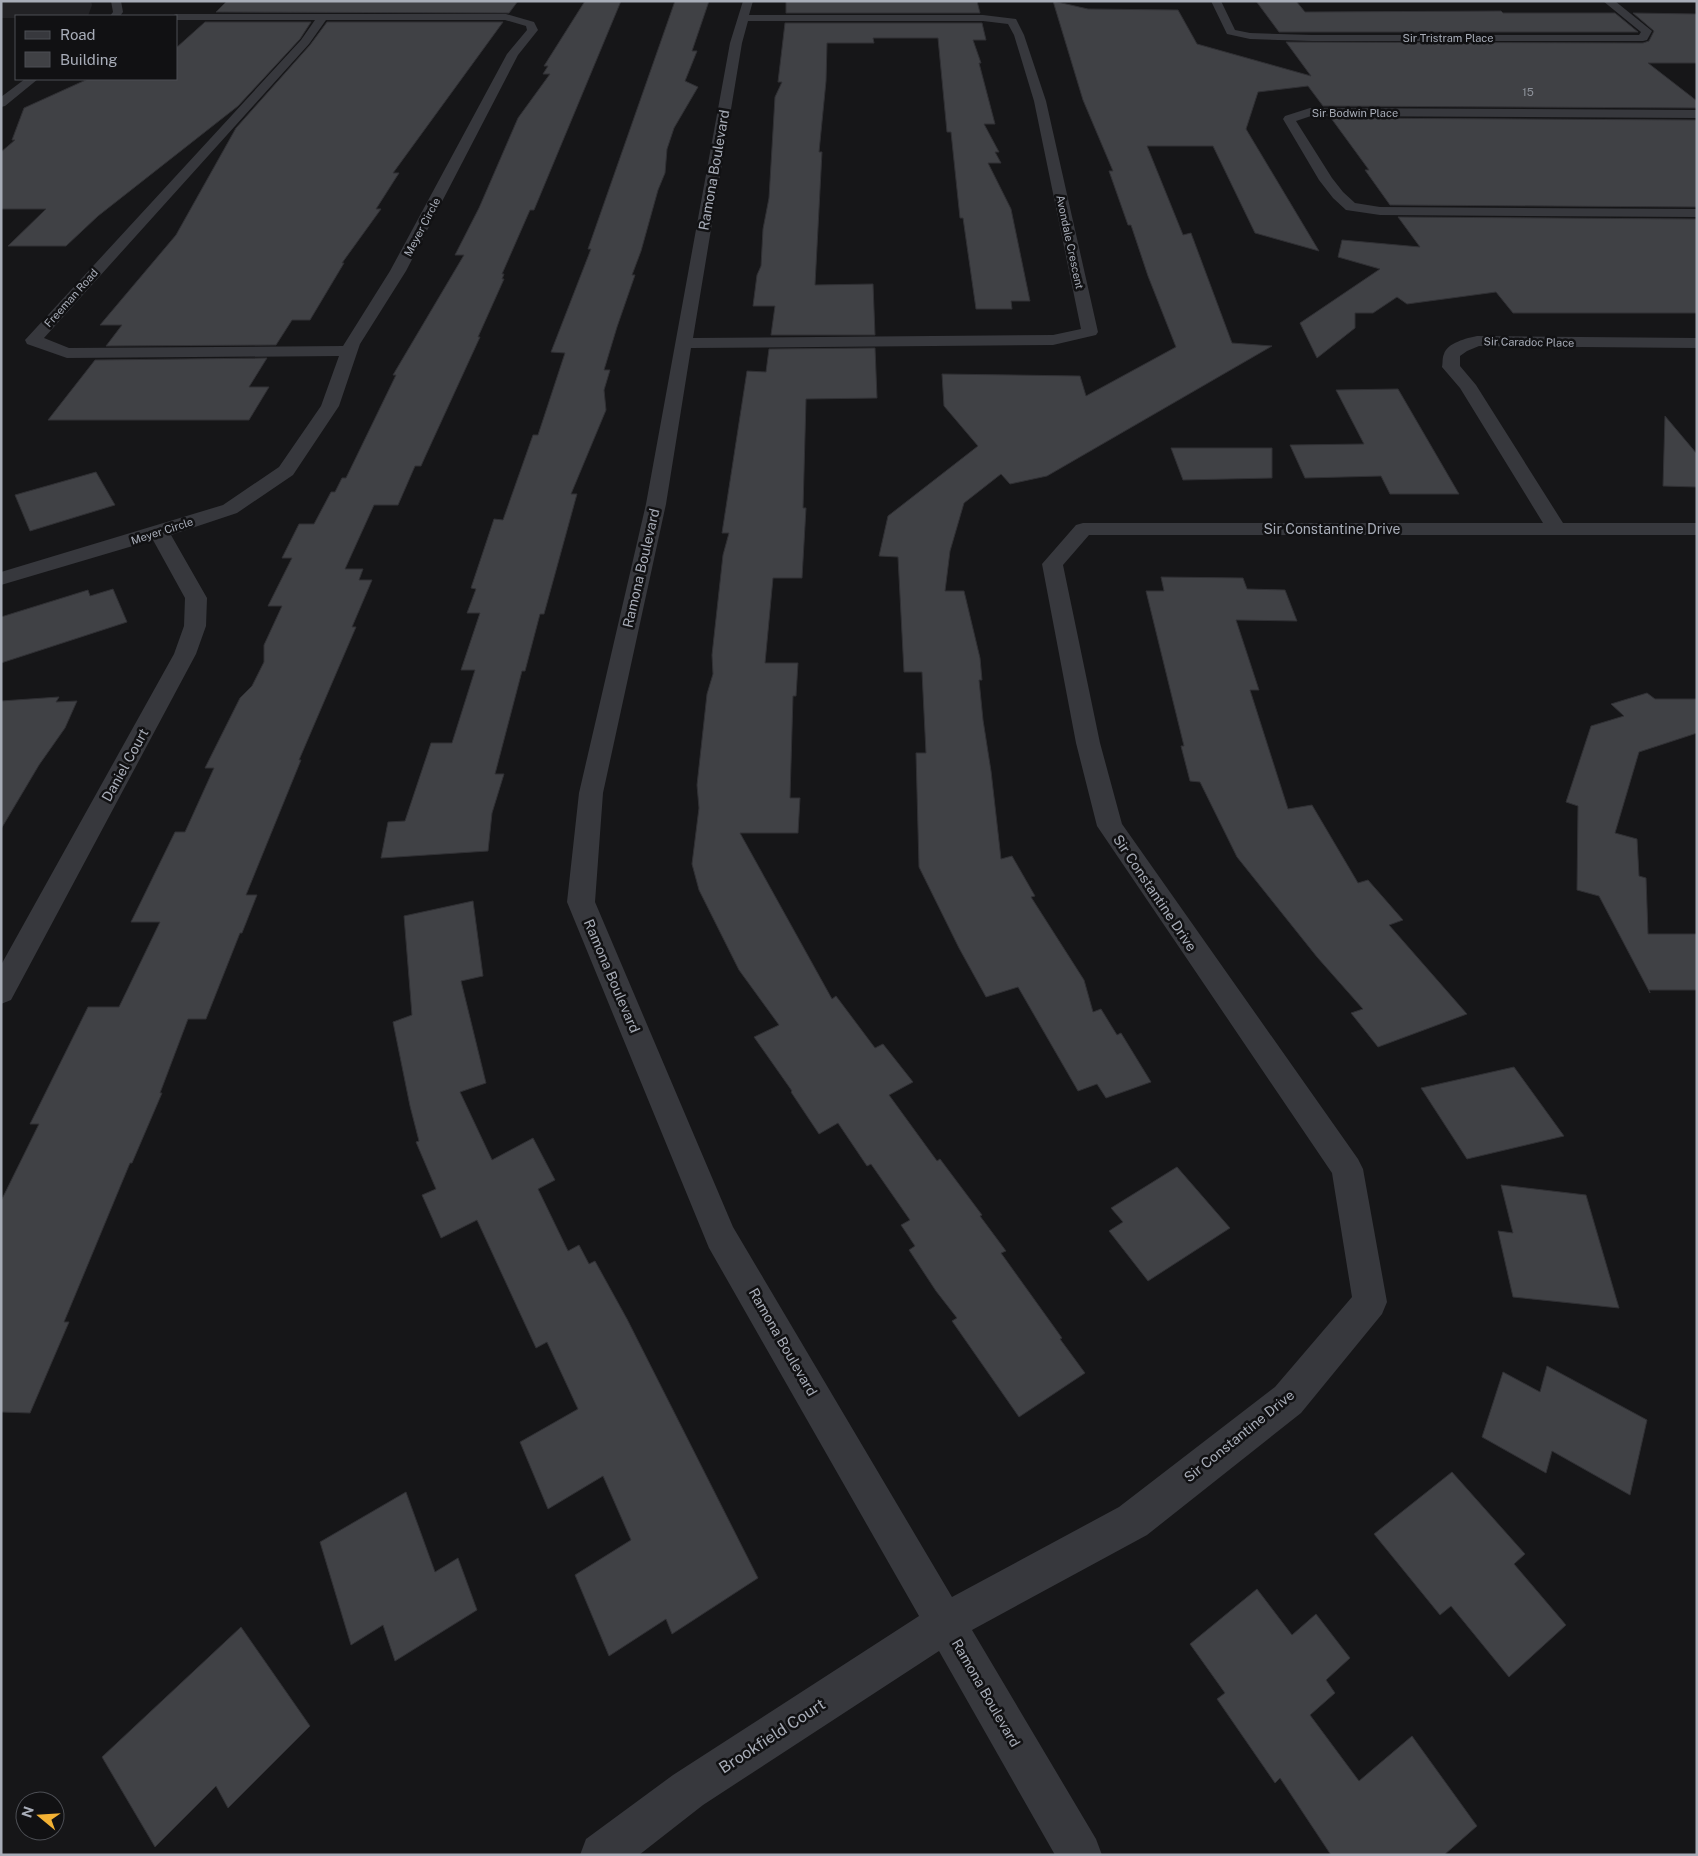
<svg xmlns="http://www.w3.org/2000/svg" width="1698" height="1856" viewBox="0 0 1698 1856" font-family="'Public Sans',sans-serif">
	<style>
		.built { fill: #222225 }
		.building { fill: #404145; stroke: #303034 }
		.lines { fill: none; stroke-linecap: round; stroke-linejoin: round }
		.minor { fill: #37383d; fill-rule: evenodd }
		.tertiary { fill: #37383d; fill-rule: evenodd }
		.labels { text-anchor: middle; dominant-baseline: central; stroke-width: 5; stroke-linejoin: round; paint-order: stroke }
		.far-street-label { font-size: 11px; fill: #a8adb8; stroke: #111113 }
		.number-label { font-size: 11px; fill: #8e929b }
		.street-label { font-size: 14px; fill: #a8adb8; stroke: #111113 }
		.near-street-label { font-size: 16px; fill: #a8adb8; stroke: #111113 }
	</style>
	<rect width="100%" height="100%" fill="#161618"/>
	<path class="built" d="M 1,1 L 91,1 L 92,5 L 88,16 L 16,16 L 16,18 L 1,18 Z"/>
	<path class="building" d="M 227,1 L 518,1 L 509,13 L 216,12 Z
		M 585,1 L 621,1 L 534,210 L 530,210 L 502,274 L 504,274 L 502,279 L 504,279 L 478,337 L 480,337 L 425,457 L 421,466 L 415,466 L 398,505 L 374,505 L 345,569 L 363,569 L 359,580 L 372,580 L 352,627 L 356,627 L 299,760 L 301,760 L 246,895 L 257,895 L 242,933 L 240,933 L 206,1019 L 188,1019 L 160,1093 L 162,1093 L 132,1163 L 130,1163 L 64,1322 L 69,1322 L 30,1413 L 1,1412 L 1,1201 L 39,1124 L 30,1124 L 88,1007 L 119,1007 L 160,922 L 131,922 L 175,832 L 185,832 L 214,768 L 205,768 L 240,698 L 252,686 L 264,662 L 264,645 L 282,606 L 268,606 L 292,558 L 282,558 L 299,524 L 314,524 L 331,492 L 335,492 L 342,478 L 346,478 L 396,375 L 393,375 L 464,255 L 455,255 L 479,208 L 518,118 L 550,74 L 543,74 L 548,66 L 544,66 Z
		M 675,1 L 709,1 L 692,51 L 697,51 L 685,81 L 698,87 L 674,128 L 667,149 L 665,173 L 658,190 L 641,251 L 632,275 L 635,275 L 617,327 L 604,370 L 610,370 L 604,390 L 606,410 L 571,494 L 577,494 L 544,614 L 540,614 L 525,671 L 522,671 L 495,774 L 504,774 L 492,813 L 488,851 L 381,858 L 388,822 L 405,821 L 431,743 L 452,743 L 475,670 L 461,670 L 480,613 L 467,613 L 476,589 L 471,588 L 494,519 L 503,520 L 533,435 L 538,435 L 565,353 L 551,352 L 591,249 L 588,249 Z
		M 786,1 L 977,1 L 980,13 L 786,13 Z
		M 1053,1 L 1088,9 L 1178,10 L 1197,44 L 1311,76 L 1286,42 L 1643,43 L 1649,41 L 1654,31 L 1633,13 L 1697,14 L 1697,63 L 1648,63 L 1697,101 L 1697,108 L 1323,106 L 1308,86 L 1258,92 L 1246,129 L 1319,251 L 1255,233 L 1213,146 L 1147,146 L 1183,235 L 1191,233 L 1232,343 L 1272,346 L 1047,476 L 1010,484 L 1001,474 L 964,503 L 950,551 L 945,591 L 964,591 L 980,658 L 982,680 L 979,680 L 983,720 L 991,771 L 1001,859 L 1012,856 L 1035,896 L 1031,897 L 1084,980 L 1093,1012 L 1101,1009 L 1117,1035 L 1121,1033 L 1151,1082 L 1106,1098 L 1097,1084 L 1078,1091 L 1018,987 L 986,997 L 959,948 L 919,867 L 916,753 L 926,753 L 922,672 L 904,672 L 898,557 L 879,556 L 888,516 L 978,446 L 944,406 L 942,374 L 1080,376 L 1086,396 L 1176,347 L 1148,276 L 1131,225 L 1128,225 L 1109,171 L 1113,171 L 1083,100 Z
		M 1256,1 L 1296,1 L 1305,12 L 1501,11 L 1503,13 L 1615,13 L 1638,32 L 1279,32 Z
		M 205,22 L 311,22 L 300,39 L 238,106 L 98,216 L 66,246 L 8,246 L 46,209 L 1,209 L 1,152 L 15,140 L 12,140 L 24,108 L 88,79 L 176,79 L 176,48 Z
		M 327,22 L 503,22 L 393,173 L 399,173 L 376,209 L 381,209 L 342,263 L 344,263 L 310,320 L 292,320 L 276,345 L 106,346 L 122,325 L 100,325 L 176,235 L 236,128 L 310,45 Z
		M 785,23 L 982,23 L 986,40 L 973,40 L 981,63 L 979,63 L 995,124 L 984,124 L 999,152 L 995,152 L 1001,163 L 988,163 L 1011,209 L 1030,301 L 1011,301 L 1012,309 L 976,309 L 963,218 L 960,218 L 951,132 L 947,132 L 938,38 L 873,38 L 874,43 L 827,43 L 826,81 L 819,152 L 822,152 L 815,285 L 873,284 L 875,335 L 771,335 L 775,306 L 753,306 L 757,275 L 761,266 L 763,229 L 769,198 L 775,97 L 782,82 L 778,82 Z
		M 1331,118 L 1697,120 L 1697,207 L 1390,205 L 1365,170 L 1369,170 Z
		M 1398,217 L 1697,219 L 1697,313 L 1513,313 L 1496,292 L 1407,304 L 1397,297 L 1373,313 L 1355,313 L 1355,328 L 1317,358 L 1300,323 L 1380,269 L 1338,257 L 1342,240 L 1420,247 Z
		M 875,348 L 877,398 L 806,399 L 803,508 L 806,508 L 802,578 L 773,578 L 765,663 L 798,663 L 796,696 L 793,696 L 790,798 L 800,798 L 798,833 L 740,833 L 832,999 L 836,996 L 875,1048 L 883,1044 L 913,1082 L 889,1095 L 937,1161 L 940,1159 L 982,1215 L 980,1216 L 1006,1251 L 1001,1253 L 1062,1338 L 1060,1339 L 1085,1373 L 1019,1417 L 952,1321 L 957,1318 L 936,1291 L 909,1250 L 915,1246 L 901,1225 L 910,1220 L 871,1164 L 867,1166 L 838,1123 L 819,1134 L 791,1092 L 792,1091 L 754,1037 L 779,1025 L 739,970 L 699,890 L 692,864 L 699,808 L 697,785 L 707,694 L 713,674 L 712,655 L 723,555 L 729,533 L 722,533 L 747,371 L 766,372 L 769,349 Z
		M 267,358 L 249,387 L 269,387 L 249,420 L 48,420 L 95,360 Z
		M 1398,389 L 1459,494 L 1390,494 L 1381,476 L 1305,478 L 1290,445 L 1364,444 L 1336,390 Z
		M 1665,416 L 1697,454 L 1697,487 L 1663,486 Z
		M 1171,448 L 1272,448 L 1272,478 L 1183,480 Z
		M 96,472 L 115,505 L 30,531 L 15,495 Z
		M 1161,577 L 1243,578 L 1247,589 L 1285,590 L 1297,621 L 1236,620 L 1259,690 L 1250,690 L 1288,809 L 1312,805 L 1358,883 L 1368,880 L 1403,920 L 1389,925 L 1467,1014 L 1378,1047 L 1351,1013 L 1363,1009 L 1317,957 L 1237,857 L 1200,782 L 1190,781 L 1181,746 L 1184,746 L 1146,591 L 1164,591 Z
		M 113,589 L 127,622 L 1,663 L 1,617 L 88,590 L 90,596 Z
		M 1647,693 L 1655,699 L 1697,699 L 1697,733 L 1639,752 L 1615,833 L 1637,839 L 1639,876 L 1646,878 L 1648,934 L 1697,934 L 1697,990 L 1649,990 L 1650,993 L 1599,896 L 1577,890 L 1578,806 L 1566,802 L 1591,726 L 1624,716 L 1611,704 Z
		M 59,697 L 56,702 L 77,701 L 65,728 L 39,765 L 1,829 L 1,701 Z
		M 473,901 L 483,976 L 461,981 L 486,1083 L 460,1092 L 492,1160 L 533,1138 L 555,1180 L 538,1189 L 568,1251 L 579,1245 L 589,1264 L 595,1261 L 627,1319 L 758,1578 L 672,1634 L 666,1619 L 609,1656 L 575,1575 L 631,1540 L 603,1476 L 548,1509 L 520,1442 L 578,1409 L 547,1342 L 536,1348 L 477,1220 L 441,1238 L 422,1195 L 436,1189 L 416,1142 L 419,1141 L 410,1106 L 393,1022 L 412,1015 L 404,916 Z
		M 1514,1067 L 1564,1136 L 1467,1159 L 1421,1088 Z
		M 1177,1167 L 1230,1228 L 1148,1281 L 1109,1231 L 1123,1222 L 1111,1208 Z
		M 1501,1185 L 1586,1195 L 1619,1308 L 1513,1297 L 1498,1231 L 1513,1233 Z
		M 1547,1366 L 1647,1420 L 1630,1495 L 1552,1451 L 1546,1473 L 1482,1437 L 1503,1372 L 1540,1392 Z
		M 1452,1472 L 1525,1554 L 1514,1564 L 1566,1625 L 1509,1677 L 1451,1606 L 1440,1615 L 1374,1534 Z
		M 406,1492 L 435,1572 L 458,1558 L 477,1610 L 395,1661 L 383,1625 L 351,1645 L 320,1542 Z
		M 1257,1589 L 1292,1635 L 1316,1614 L 1350,1658 L 1326,1680 L 1335,1693 L 1310,1715 L 1359,1781 L 1412,1736 L 1477,1826 L 1444,1855 L 1331,1855 L 1280,1778 L 1275,1783 L 1217,1699 L 1225,1693 L 1190,1644 Z
		M 241,1627 L 310,1726 L 228,1808 L 216,1786 L 155,1847 L 102,1757 Z"/>
	<g class="lines">
		<path class="minor" d="M 743,1 L 753,1 L 749,15 L 983,15 L 1016,19 L 1024,35 L 1046,101 L 1098,332 L 1096,335 L 1053,345 L 691,348 L 666,504 L 603,793 L 595,902 L 733,1227 L 952,1597 L 1119,1507 L 1275,1387 L 1352,1297 L 1332,1173 L 1097,826 L 1076,743 L 1042,564 L 1076,525 L 1083,523 L 1543,523 L 1460,388 L 1442,367 C 1443,363 1442,358 1444,354 C 1447,343 1467,338 1477,336 L 1697,338 L 1697,348 L 1479,346 L 1467,351 L 1460,356 L 1460,366 L 1476,385 L 1563,523 L 1697,523 L 1697,535 L 1089,535 L 1063,565 L 1100,743 L 1122,824 L 1358,1159 L 1363,1169 L 1387,1302 L 1382,1314 L 1301,1413 L 1147,1535 L 972,1630 L 1096,1839 L 1102,1855 L 1055,1855 L 939,1651 L 703,1805 L 639,1855 L 580,1855 L 586,1839 L 673,1775 L 919,1616 L 709,1248 L 567,902 L 579,793 L 646,504 L 730,43 ZM 748,21 L 983,21 L 1008,24 L 1014,35 L 1034,101 L 1081,329 L 1053,335 L 693,338 L 742,43 Z
			M 1211,1 L 1221,1 L 1235,30 L 1250,33 L 1312,35 L 1639,35 L 1641,32 L 1603,1 L 1615,1 L 1652,31 L 1647,40 L 1643,41 L 1312,41 L 1250,39 L 1227,34 Z
			M 176,14 L 506,14 L 534,22 L 538,30 L 518,55 L 406,271 L 360,344 L 339,406 L 293,475 L 237,513 L 171,535 L 207,598 L 206,626 L 196,654 L 11,1000 L 1,1004 L 1,965 L 174,654 L 184,626 L 185,598 L 153,540 L 1,585 L 1,572 L 223,505 L 279,467 L 321,406 L 339,356 L 67,358 L 27,344 L 25,340 L 301,40 L 315,20 L 176,20 L 176,16 L 171,16 ZM 326,20 L 505,20 L 526,26 L 527,30 L 507,54 L 390,271 L 343,346 L 69,348 L 44,338 L 309,44 Z
			M 1310,108 L 1697,110 L 1697,118 L 1311,116 L 1296,121 L 1332,178 L 1343,192 L 1355,203 L 1380,207 L 1697,209 L 1697,217 L 1380,215 L 1346,210 L 1333,198 L 1319,180 L 1283,119 L 1285,116 Z"/>
		<path class="tertiary" d="M 111,1 L 121,1 L 123,12 L 120,16 L 110,16 L 113,12 Z
			M 25,79 L 38,79 L 5,106 L 1,107 L 1,97 Z"/>
	</g>
	<g class="labels">
		<g class="far-street-label">
			<text x="1448" y="38">Sir Tristram Place</text>
			<text x="1355" y="113">Sir Bodwin Place</text>
			<text transform="translate(422 227) rotate(-62)">Meyer Circle</text>
			<text transform="translate(1070 242) rotate(78)">Avondale Crescent</text>
			<text transform="translate(71 298) rotate(-48)">Freeman Road</text>
			<text transform="translate(1529 342) rotate(1)">Sir Caradoc Place</text>
			<text transform="translate(162 531) rotate(-18)">Meyer Circle</text>
		</g>
		<g class="number-label">
			<text x="1528" y="92">15</text>
		</g>
		<g class="street-label">
			<text transform="translate(714 170) rotate(-80)">Ramona Boulevard</text>
			<text x="1332" y="529">Sir Constantine Drive</text>
			<text transform="translate(641 568) rotate(-77)">Ramona Boulevard</text>
			<text transform="translate(125 765) rotate(-61)">Daniel Court</text>
			<text transform="translate(1155 893) rotate(56)">Sir Constantine Drive</text>
			<text transform="translate(612 976) rotate(67)">Ramona Boulevard</text>
			<text transform="translate(783 1342) rotate(60)">Ramona Boulevard</text>
			<text transform="translate(1239 1436) rotate(-39)">Sir Constantine Drive</text>
			<text transform="translate(986 1693) rotate(60)">Ramona Boulevard</text>
		</g>
		<g class="near-street-label">
			<text transform="translate(772 1736) rotate(-33)">Brookfield Court</text>
		</g>
	</g>
	<rect width="1698" height="1856" fill="none" stroke="#a8adb8" stroke-width="5"/>
	<rect x="15" y="15" width="162" height="65" fill="#111113" stroke="#4d4f55"/>
	<rect x="25" y="31" width="25" height="8" fill="#37383d" stroke="#4d4f55"/>
	<text x="60" y="40" font-size="15" fill="#a8adb8">Road</text>
	<rect x="25" y="52" width="25" height="15" fill="#404145" stroke="#4d4f55"/>
	<text x="60" y="65" font-size="15" fill="#a8adb8">Building</text>
	<g transform="translate(40 1816) rotate(288)"><circle r="24" fill="#111113" stroke="#4d4f55"/>
	<path d="M0-4L9 19L0 12L-9 19Z" fill="#f2b134"/>
	<text y="-8" font-size="14" font-weight="bold" text-anchor="middle" fill="#a8adb8">N</text>
	</g>
</svg>
